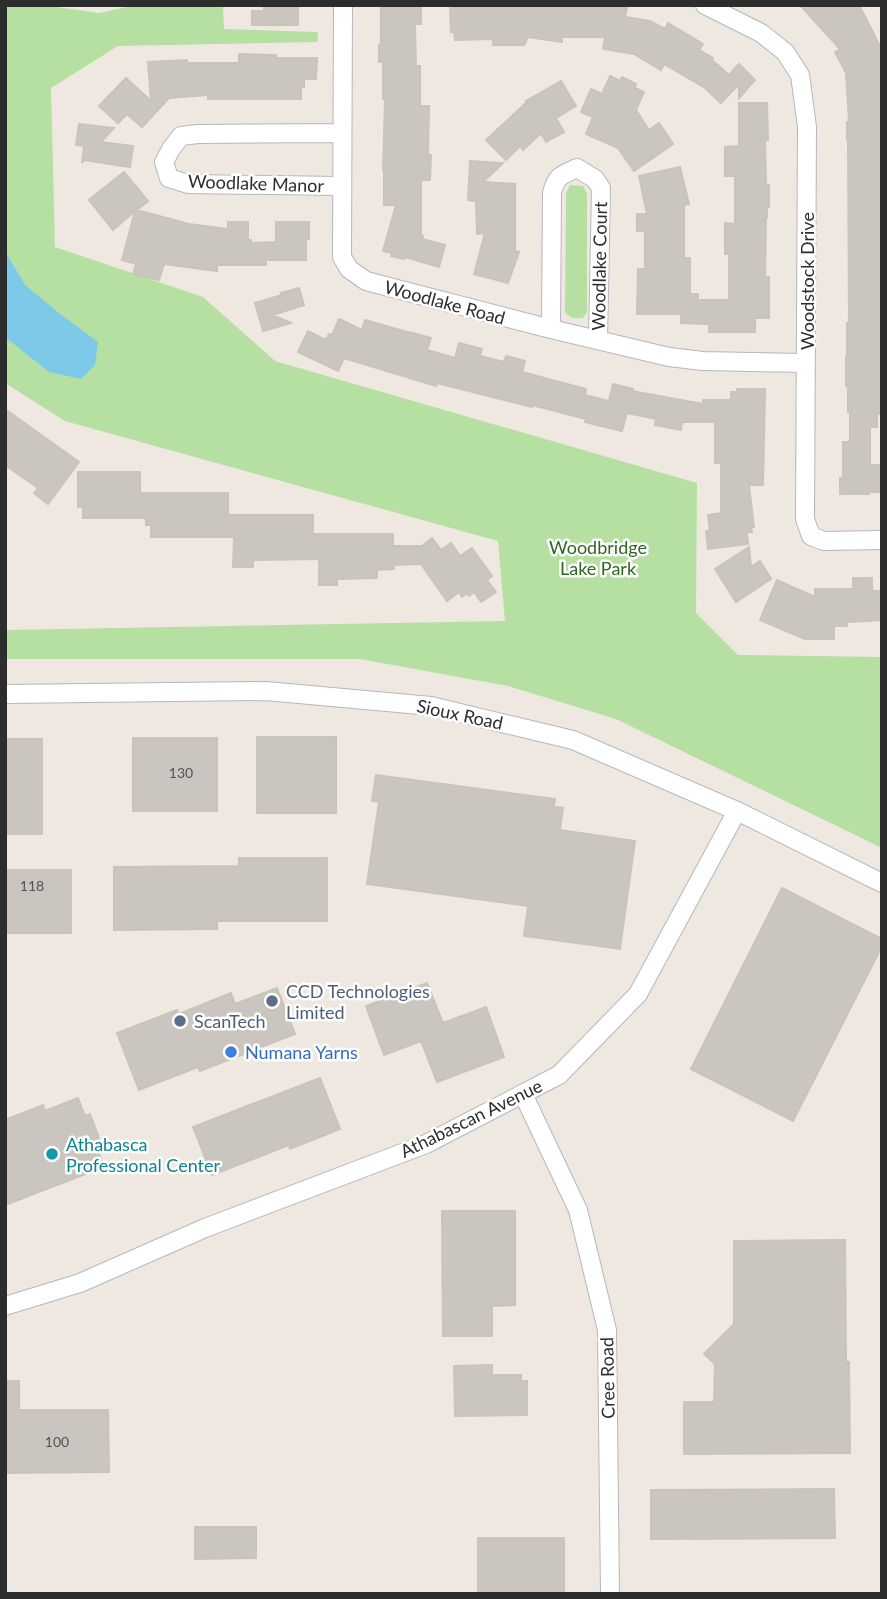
<svg xmlns="http://www.w3.org/2000/svg" width="887" height="1599" viewBox="0 0 887 1599" font-family="Lato,sans-serif">
	<style>
		.green { fill: #b6e0a2 }
		.water { fill: #7ccae7 }
		.building { fill: #cac6bf; stroke: #c9c4ba; stroke-width: 2 }
		.lines { fill: none; stroke-linecap: round; stroke-linejoin: round }
		.minor-casing { stroke: #b4b7bf; stroke-width: 20 }
		.minor { stroke: #fff; stroke-width: 18 }
		.service-dot { fill: #5c6f8a; stroke: #fff; stroke-width: 2.5 }
		.shop-dot { fill: #3f7fe0; stroke: #fff; stroke-width: 2.5 }
		.culture-dot { fill: #0f9aa8; stroke: #fff; stroke-width: 2.5 }
		.labels { text-anchor: middle; dominant-baseline: central; stroke-width: 5; stroke-linejoin: round; paint-order: stroke }
		.number-label { font-size: 14px; fill: #545352 }
		.street-label { font-size: 18px; fill: #2d2d2d; stroke: #fff }
		.park-label { font-size: 18px; fill: #2e6720; stroke: #fff }
		.service-label { font-size: 18px; fill: #4e5e75; stroke: #fff; text-anchor: start }
		.shop-label { font-size: 18px; fill: #366cbe; stroke: #fff; text-anchor: start }
		.culture-label { font-size: 18px; fill: #0d838f; stroke: #fff; text-anchor: start }
	</style>
	<rect width="100%" height="100%" fill="#eee8e1"/>
	<path class="green" d="M 5,5 L 43,5 L 99,13 L 136,5 L 223,5 L 224,29 L 318,32 L 317,42 L 118,46 L 51,88 L 55,247 L 203,297 L 275,361 L 697,483 L 696,613 L 738,655 L 882,657 L 882,848 L 616,719 L 508,686 L 360,659 L 5,659 L 5,630 L 505,621 L 498,541 L 65,421 L 5,383 Z
		M 570,185 L 583,186 L 587,193 L 587,312 L 583,318 C 574,319 570,318 565,312 L 566,193 Z"/>
	<path class="water" d="M 5,251 L 25,285 L 59,313 L 98,342 L 95,365 L 81,379 L 49,372 L 5,337 Z"/>
	<path class="building" d="M 264,5 L 298,7 L 298,25 L 252,25 L 252,11 L 264,11 Z
		M 381,5 L 421,5 L 421,24 L 415,24 L 416,66 L 420,66 L 420,106 L 429,106 L 428,155 L 431,155 L 430,180 L 421,180 L 421,235 L 423,236 L 422,239 L 445,245 L 439,267 L 405,257 L 404,259 L 391,256 L 392,253 L 383,251 L 396,205 L 384,205 L 384,170 L 383,170 L 385,99 L 383,99 L 383,62 L 379,62 L 379,45 L 381,45 Z
		M 450,5 L 605,5 L 627,8 L 625,17 L 650,21 L 665,29 L 668,23 L 703,44 L 699,50 L 713,58 L 712,60 L 729,75 L 739,64 L 755,80 L 739,98 L 739,84 L 721,103 L 705,88 L 664,64 L 661,70 L 634,54 L 603,49 L 605,37 L 562,37 L 562,42 L 528,37 L 524,45 L 493,45 L 493,39 L 455,40 L 454,32 L 451,32 Z
		M 800,5 L 859,5 L 882,50 L 882,313 L 880,313 L 882,414 L 877,414 L 877,427 L 870,427 L 870,465 L 882,465 L 882,492 L 869,492 L 869,494 L 840,494 L 840,478 L 843,478 L 843,442 L 850,442 L 850,412 L 848,412 L 848,386 L 846,386 L 846,356 L 847,356 L 847,323 L 849,323 L 848,140 L 847,140 L 847,122 L 849,122 L 846,73 L 835,52 L 840,49 Z
		M 239,54 L 276,55 L 276,58 L 317,58 L 316,79 L 304,79 L 304,87 L 301,87 L 301,99 L 208,99 L 208,95 L 169,98 L 142,127 L 127,114 L 118,123 L 99,106 L 126,78 L 151,101 L 148,62 L 187,60 L 187,63 L 239,63 Z
		M 610,76 L 620,81 L 622,77 L 636,84 L 635,88 L 644,92 L 636,110 L 649,130 L 659,123 L 673,144 L 634,171 L 618,148 L 586,134 L 593,117 L 581,112 L 591,89 L 602,94 Z
		M 561,81 L 576,106 L 556,118 L 564,132 L 546,142 L 541,133 L 523,150 L 520,146 L 506,160 L 486,140 L 527,102 L 526,101 Z
		M 739,103 L 767,103 L 768,140 L 765,140 L 766,185 L 769,185 L 769,207 L 767,207 L 767,217 L 766,217 L 765,277 L 769,277 L 769,318 L 755,318 L 755,332 L 709,332 L 709,324 L 681,323 L 681,314 L 637,314 L 638,269 L 645,269 L 645,231 L 637,231 L 637,214 L 647,214 L 639,176 L 680,167 L 689,204 L 684,205 L 684,258 L 690,258 L 690,294 L 698,294 L 698,300 L 729,300 L 729,254 L 725,254 L 725,223 L 735,224 L 735,176 L 725,176 L 725,147 L 739,146 Z
		M 79,124 L 114,128 L 101,142 L 133,146 L 130,167 L 84,160 L 82,163 L 84,146 L 76,145 Z
		M 470,161 L 503,163 L 483,182 L 515,184 L 515,251 L 519,252 L 508,283 L 474,274 L 485,233 L 477,234 L 476,201 L 468,200 Z
		M 124,172 L 148,201 L 137,210 L 189,224 L 228,229 L 228,222 L 248,222 L 248,240 L 251,240 L 251,243 L 276,242 L 276,222 L 309,222 L 309,239 L 306,239 L 306,260 L 266,260 L 266,265 L 217,265 L 217,271 L 164,264 L 159,280 L 133,274 L 136,264 L 122,260 L 135,211 L 113,230 L 89,200 Z
		M 299,288 L 304,305 L 273,315 L 291,323 L 263,331 L 255,303 L 282,295 L 281,293 Z
		M 339,319 L 362,330 L 365,320 L 410,333 L 410,332 L 431,338 L 427,350 L 455,358 L 459,343 L 482,349 L 480,356 L 504,362 L 506,356 L 525,361 L 522,372 L 586,389 L 585,395 L 609,401 L 613,384 L 633,389 L 632,391 L 703,404 L 703,400 L 731,400 L 731,392 L 737,392 L 737,389 L 765,389 L 763,485 L 749,485 L 754,527 L 751,527 L 752,532 L 747,532 L 748,544 L 708,549 L 706,531 L 710,530 L 708,515 L 721,513 L 721,463 L 715,463 L 715,422 L 682,422 L 681,430 L 655,425 L 656,419 L 627,413 L 622,431 L 585,422 L 586,419 L 532,405 L 532,407 L 437,383 L 436,386 L 344,358 L 338,371 L 298,352 L 308,331 L 326,340 L 329,334 L 332,335 Z
		M 5,409 L 79,462 L 48,504 L 34,493 L 38,488 L 5,465 Z
		M 78,472 L 140,472 L 140,493 L 228,493 L 228,515 L 313,515 L 313,534 L 393,534 L 393,546 L 422,546 L 432,538 L 441,550 L 451,543 L 460,556 L 472,548 L 492,576 L 487,580 L 496,592 L 481,602 L 474,592 L 469,596 L 467,593 L 462,597 L 459,592 L 447,601 L 421,564 L 394,565 L 394,569 L 377,570 L 377,578 L 337,579 L 337,585 L 319,585 L 319,559 L 253,560 L 253,567 L 233,567 L 234,537 L 151,537 L 151,525 L 146,525 L 146,518 L 83,518 L 83,507 L 78,507 Z
		M 749,547 L 751,567 L 760,561 L 771,579 L 736,602 L 715,569 Z
		M 853,578 L 872,578 L 872,591 L 882,591 L 882,620 L 847,622 L 847,626 L 834,626 L 834,639 L 805,639 L 760,620 L 777,580 L 815,597 L 815,589 L 853,589 Z
		M 257,737 L 336,737 L 336,813 L 257,813 Z
		M 133,738 L 217,738 L 217,811 L 133,811 Z
		M 5,739 L 42,739 L 42,834 L 5,834 Z
		M 376,775 L 555,799 L 554,807 L 563,808 L 560,830 L 635,841 L 620,949 L 524,936 L 528,906 L 367,884 L 379,802 L 372,801 Z
		M 239,858 L 327,858 L 327,921 L 217,921 L 217,929 L 114,930 L 114,867 L 239,866 Z
		M 5,870 L 71,870 L 71,933 L 5,933 Z
		M 782,888 L 882,939 L 882,946 L 793,1121 L 691,1069 Z
		M 427,983 L 443,1023 L 486,1007 L 504,1057 L 437,1082 L 421,1041 L 384,1055 L 366,1006 Z
		M 277,988 L 295,1034 L 200,1071 L 198,1067 L 139,1090 L 117,1033 L 177,1010 L 179,1014 L 231,993 L 235,1004 Z
		M 320,1078 L 340,1129 L 290,1149 L 289,1145 L 212,1175 L 193,1127 Z
		M 78,1098 L 85,1116 L 90,1114 L 99,1138 L 94,1141 L 104,1167 L 5,1205 L 5,1120 L 43,1105 L 45,1111 Z
		M 442,1211 L 515,1211 L 515,1305 L 492,1306 L 492,1336 L 443,1336 Z
		M 845,1240 L 846,1362 L 849,1362 L 850,1453 L 684,1454 L 684,1402 L 714,1402 L 715,1364 L 704,1354 L 734,1324 L 734,1241 Z
		M 492,1365 L 492,1375 L 521,1375 L 521,1381 L 527,1381 L 527,1415 L 455,1416 L 454,1366 Z
		M 5,1381 L 19,1381 L 19,1410 L 108,1410 L 109,1472 L 5,1473 Z
		M 834,1489 L 835,1538 L 651,1539 L 651,1490 Z
		M 195,1527 L 256,1527 L 256,1558 L 195,1559 Z
		M 478,1538 L 564,1538 L 564,1594 L 478,1594 Z"/>
	<g class="lines">
		<g class="minor-casing">
			<path id="minor" d="M 343,5 L 342,257 L 349,269 L 366,281 L 551,329 L 669,357 L 703,361 L 806,363
				M 705,5 L 761,33 L 785,52 L 800,75 L 807,127 L 805,519 L 811,536 L 824,541 L 882,540
				M 341,133 L 198,134 L 181,136 L 171,149 L 164,162 L 169,178 L 188,184 L 341,186
				M 551,329 L 552,193 C 556,176 561,175 577,168 L 595,179 L 601,188 L 598,340
				M 5,694 L 266,691 L 431,706 L 573,740 L 737,811 L 882,883
				M 523,1094 L 578,1210 L 607,1330 L 610,1594
				M 5,1306 L 80,1283 L 205,1228 L 426,1144 L 559,1075 L 638,994 L 737,811"/>
		</g>
		<use href="#minor" class="minor"/>
	</g>
	<g class="service-dot">
		<circle cx="272" cy="1001" r="7"/>
		<circle cx="180" cy="1021" r="7"/>
	</g>
	<circle class="shop-dot" cx="231" cy="1052" r="7"/>
	<circle class="culture-dot" cx="52" cy="1154" r="7"/>
	<g class="labels">
		<g class="number-label">
			<text x="181" y="772">130</text>
			<text x="32" y="885">118</text>
			<text x="57" y="1441">100</text>
		</g>
		<g class="street-label">
			<text transform="translate(256 183) rotate(2)">Woodlake Manor</text>
			<text transform="translate(599 266) rotate(-89)">Woodlake Court</text>
			<text transform="translate(807 281) rotate(-90)">Woodstock Drive</text>
			<text transform="translate(445 302) rotate(15)">Woodlake Road</text>
			<text transform="translate(460 714) rotate(12)">Sioux Road</text>
			<text transform="translate(471 1118) rotate(-26)">Athabascan Avenue</text>
			<text transform="translate(607 1378) rotate(-91)">Cree Road</text>
		</g>
		<g class="park-label">
			<text x="598" y="547">Woodbridge<tspan x="598" dy="21">Lake Park</tspan></text>
		</g>
		<g class="service-label">
			<text x="286" y="991">CCD Technologies<tspan x="286" dy="21">Limited</tspan></text>
			<text x="194" y="1021">ScanTech</text>
		</g>
		<g class="shop-label">
			<text x="245" y="1052">Numana Yarns</text>
		</g>
		<g class="culture-label">
			<text x="66" y="1144">Athabasca<tspan x="66" dy="21">Professional Center</tspan></text>
		</g>
	</g>
	<rect width="887" height="1599" fill="none" stroke="#2d2d2d" stroke-width="14"/>
</svg>
